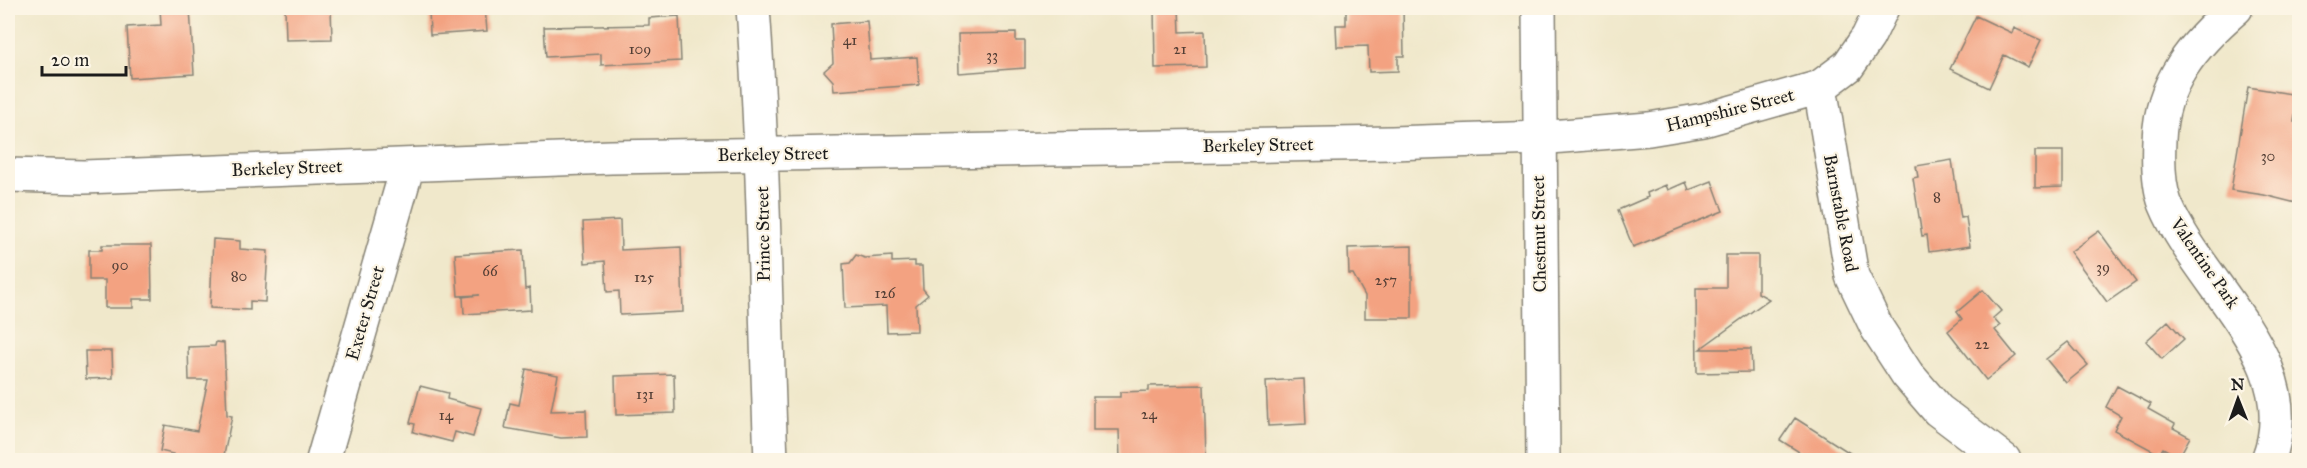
<svg xmlns="http://www.w3.org/2000/svg" width="2307" height="468" viewBox="0 0 2307 468" font-family="'IM FELL Great Primer',serif">
	<style>
		.building { fill: #f3a281 }
		.lines { fill: none; stroke-linecap: round; stroke-linejoin: round }
		.minor-casing { stroke: #868274; stroke-width: 36 }
		.secondary-casing { stroke: #868274; stroke-width: 36 }
		.minor { stroke: #fff; stroke-width: 33 }
		.secondary { stroke: #fff; stroke-width: 33 }
		.labels { text-anchor: middle; dominant-baseline: central; stroke-width: 4.5; stroke-linejoin: round; paint-order: stroke }
		.number-label { font-size: 15px; fill: #523e35 }
		.street-label { font-size: 18px; fill: #1c1c1c; stroke: #fcf5e5 }
	</style>
	<rect width="100%" height="100%" fill="#fcf5e5"/>
	<filter id="ink" filterUnits="userSpaceOnUse"><feTurbulence type="fractalNoise" baseFrequency=".0167" numOctaves="2"/><feDisplacementMap in="SourceGraphic" scale="12" xChannelSelector="R" yChannelSelector="G"/><feConvolveMatrix kernelMatrix="1 2 1 2 8 2 1 2 1" color-interpolation-filters="sRGB"/></filter>
	<filter id="wash" filterUnits="userSpaceOnUse"><feTurbulence type="fractalNoise" baseFrequency=".008" numOctaves="4" result="noise"/><feDisplacementMap in="SourceGraphic" scale="24" xChannelSelector="R" yChannelSelector="G"/><feGaussianBlur stdDeviation="1.35" result="paint"/><feColorMatrix in="noise" values="0 0 0 0 0 0 0 0 0 0 0 0 0 0 0 0 0 1.4 0 .05"/><feComposite in="paint" operator="in"/></filter>
	<g filter="url(#wash)">
		<rect width="100%" height="100%" fill="#f0e8cb"/>
		<g id="blocks">
			<path class="building" d="M 160,8 L 190,8 L 194,74 L 130,78 L 127,27 L 161,25 Z
				M 285,8 L 331,8 L 332,39 L 286,40 Z
				M 429,8 L 485,8 L 487,31 L 430,35 Z
				M 1154,8 L 1179,8 L 1180,32 L 1205,31 L 1206,67 L 1155,68 Z
				M 1373,8 L 1403,8 L 1404,56 L 1398,56 L 1398,71 L 1369,72 L 1368,46 L 1337,47 L 1336,25 L 1346,25 L 1346,11 L 1373,10 Z
				M 679,16 L 681,61 L 601,65 L 601,54 L 546,57 L 544,27 L 649,25 L 649,18 Z
				M 1976,16 L 2012,33 L 2014,28 L 2041,40 L 2028,67 L 2004,55 L 1989,88 L 1950,69 Z
				M 867,21 L 870,60 L 917,57 L 919,85 L 834,91 L 833,81 L 824,71 L 833,63 L 831,24 Z
				M 1016,33 L 1016,41 L 1025,41 L 1025,68 L 959,73 L 958,34 Z
				M 2248,87 L 2298,95 L 2294,122 L 2300,122 L 2300,204 L 2264,195 L 2231,190 Z
				M 2035,151 L 2063,151 L 2063,187 L 2035,188 Z
				M 1952,160 L 1961,218 L 1966,217 L 1970,246 L 1929,252 L 1927,235 L 1922,236 L 1913,178 L 1918,177 L 1916,166 Z
				M 1712,181 L 1723,211 L 1633,247 L 1618,210 L 1648,197 L 1647,193 L 1666,185 L 1668,190 L 1686,182 L 1689,190 Z
				M 620,220 L 621,250 L 681,247 L 683,312 L 620,315 L 619,291 L 607,292 L 605,261 L 585,263 L 583,222 Z
				M 2099,231 L 2136,282 L 2107,302 L 2070,252 Z
				M 213,239 L 240,241 L 240,249 L 268,251 L 265,302 L 250,301 L 250,310 L 210,308 Z
				M 102,245 L 151,245 L 152,299 L 133,299 L 133,308 L 105,308 L 105,280 L 89,280 L 89,250 L 102,250 Z
				M 1412,246 L 1412,318 L 1365,318 L 1365,296 L 1353,274 L 1349,274 L 1348,248 Z
				M 523,250 L 525,289 L 530,288 L 531,310 L 464,314 L 463,297 L 479,295 L 458,296 L 455,254 Z
				M 856,255 L 865,258 L 892,256 L 892,262 L 915,261 L 915,266 L 922,266 L 923,289 L 928,295 L 916,305 L 917,331 L 887,332 L 886,306 L 845,308 L 843,264 L 850,263 Z
				M 1726,255 L 1758,255 L 1758,293 L 1769,299 L 1700,349 L 1751,349 L 1752,372 L 1697,373 L 1696,288 L 1726,288 Z
				M 1983,290 L 2001,311 L 1993,318 L 2000,326 L 1995,330 L 2016,356 L 1986,380 L 1948,331 L 1962,319 L 1957,312 Z
				M 2168,321 L 2184,339 L 2162,359 L 2146,341 Z
				M 216,342 L 224,343 L 227,415 L 232,416 L 223,460 L 172,460 L 173,454 L 160,451 L 165,425 L 197,431 L 208,380 L 189,380 L 188,347 L 215,346 Z
				M 2068,342 L 2088,365 L 2066,383 L 2046,359 Z
				M 85,351 L 112,351 L 113,378 L 86,379 Z
				M 526,369 L 558,375 L 551,411 L 586,410 L 587,437 L 561,438 L 505,428 L 510,403 L 519,405 Z
				M 674,374 L 675,413 L 616,415 L 615,376 Z
				M 1304,379 L 1306,424 L 1268,426 L 1266,381 Z
				M 1204,385 L 1206,460 L 1120,460 L 1119,430 L 1093,430 L 1093,397 L 1120,397 L 1120,392 L 1149,391 L 1149,386 Z
				M 420,386 L 448,393 L 447,399 L 481,408 L 473,437 L 455,432 L 452,442 L 413,432 L 415,424 L 410,423 Z
				M 2117,386 L 2151,404 L 2148,409 L 2175,424 L 2173,428 L 2190,437 L 2179,457 L 2163,448 L 2159,454 L 2114,430 L 2121,416 L 2106,407 Z
				M 1795,418 L 1861,460 L 1812,460 L 1780,440 Z"/>
		</g>
	</g>
	<g filter="url(#ink)">
		<use href="#blocks" fill-opacity="0" stroke="#868274" stroke-width="1.5"/>
		<g class="lines">
			<g class="minor-casing">
				<path id="minor" d="M 753,8 C 764,158 765,310 771,460
					M 2236,8 C 2194,44 2161,82 2159,140 C 2158,161 2158,184 2165,203 C 2199,287 2307,361 2268,460
					M 1820,87 L 1852,276 L 1877,328 L 1907,374 L 1938,410 L 2004,460
					M 8,175 L 84,177 L 611,157 L 1392,143 L 1538,138 L 1649,129 L 1704,120 L 1820,87 L 1848,66 L 1868,37 L 1882,8
					M 323,460 L 408,165"/>
			</g>
			<g class="secondary-casing">
				<path id="secondary" d="M 1539,8 L 1543,460"/>
			</g>
			<use href="#minor" class="minor"/>
			<use href="#secondary" class="secondary"/>
		</g>
	</g>
	<g class="labels">
		<g class="number-label">
			<text x="850" y="40">41</text>
			<text x="640" y="49">109</text>
			<text x="1180" y="49">21</text>
			<text x="992" y="55">33</text>
			<text x="2268" y="156">30</text>
			<text x="1937" y="197">8</text>
			<text x="120" y="265">90</text>
			<text x="2103" y="267">39</text>
			<text x="490" y="271">66</text>
			<text x="239" y="276">80</text>
			<text x="644" y="277">125</text>
			<text x="1386" y="280">257</text>
			<text x="885" y="293">126</text>
			<text x="1982" y="344">22</text>
			<text x="645" y="394">131</text>
			<text x="1149" y="414">24</text>
			<text x="446" y="415">14</text>
		</g>
		<g class="street-label">
			<text transform="translate(1730 110) rotate(-14)">Hampshire Street</text>
			<text transform="translate(1258 145) rotate(-1)">Berkeley Street</text>
			<text transform="translate(773 154) rotate(-1)">Berkeley Street</text>
			<text transform="translate(287 168) rotate(-2)">Berkeley Street</text>
			<text transform="translate(1841 213) rotate(79)">Barnstable Road</text>
			<text transform="translate(763 234) rotate(-91)">Prince Street</text>
			<text transform="translate(1539 234) rotate(-91)">Chestnut Street</text>
			<text transform="translate(2205 263) rotate(55)">Valentine Park</text>
			<text transform="translate(365 313) rotate(-74)">Exeter Street</text>
		</g>
	</g>
	<rect width="2307" height="468" fill="none" stroke="#fcf5e5" stroke-width="30"/>
	<g transform="translate(2238 399) rotate(359)" stroke="#fcf5e5" stroke-width="4.5" paint-order="stroke">
	<path d="M0-4.5L10 22L0 15L-10 22Z" fill="#1c1c1c"/>
	<text y="-9" font-size="16" font-weight="bold" text-anchor="middle" fill="#1c1c1c">N</text>
	</g>
	<path d="M42 66v9h84v-9" fill="none" stroke="#1c1c1c" stroke-width="3"/>
	<text x="51" y="66" font-size="18" fill="#1c1c1c" stroke="#fcf5e5" stroke-width="4.5" paint-order="stroke">20 m</text>
</svg>
